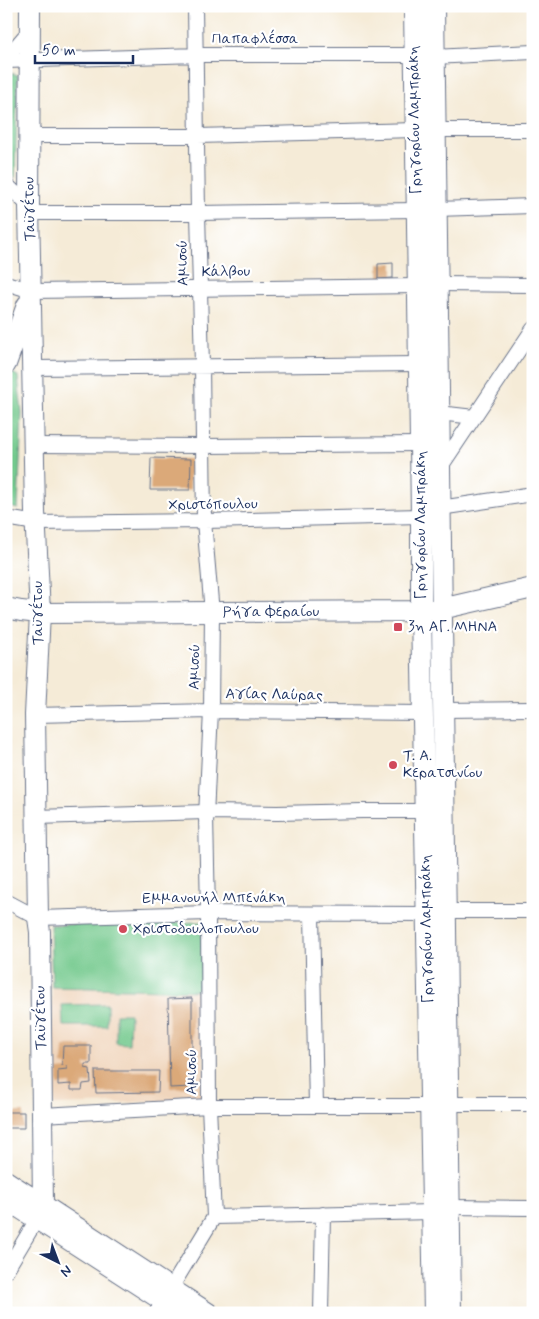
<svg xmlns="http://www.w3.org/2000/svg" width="539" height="1319" viewBox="0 0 539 1319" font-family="Mynerve,sans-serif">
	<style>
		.built { fill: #f0d5bc }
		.green { fill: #73c98d; stroke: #477c76 }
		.building { fill: #dba979 }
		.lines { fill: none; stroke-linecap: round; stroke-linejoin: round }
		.street-casing { stroke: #677188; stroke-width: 16 }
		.secondary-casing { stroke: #677188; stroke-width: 22 }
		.street { stroke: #fff; stroke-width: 14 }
		.secondary { stroke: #fff; stroke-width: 20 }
		.poi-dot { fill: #d1495b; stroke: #fff; stroke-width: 2 }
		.labels { text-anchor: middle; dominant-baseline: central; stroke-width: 4.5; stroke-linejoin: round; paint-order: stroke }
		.street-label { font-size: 15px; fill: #1b2f5e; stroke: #fff }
		.poi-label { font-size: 15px; fill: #1b2f5e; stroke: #fff; text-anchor: start }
	</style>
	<rect width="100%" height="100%" fill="#fff"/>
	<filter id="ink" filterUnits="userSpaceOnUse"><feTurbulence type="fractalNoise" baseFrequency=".02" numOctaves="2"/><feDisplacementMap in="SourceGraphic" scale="10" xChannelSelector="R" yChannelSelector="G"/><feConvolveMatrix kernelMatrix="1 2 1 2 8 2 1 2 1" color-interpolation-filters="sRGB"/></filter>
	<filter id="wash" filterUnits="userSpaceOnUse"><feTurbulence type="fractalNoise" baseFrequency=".0096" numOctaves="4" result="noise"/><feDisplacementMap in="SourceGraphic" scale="20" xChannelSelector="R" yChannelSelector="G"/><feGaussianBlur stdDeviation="1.12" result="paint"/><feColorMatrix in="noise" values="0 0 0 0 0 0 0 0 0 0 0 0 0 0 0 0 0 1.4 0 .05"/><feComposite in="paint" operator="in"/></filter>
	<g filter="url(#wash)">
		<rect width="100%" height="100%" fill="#f5ebd7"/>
		<path class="built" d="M 52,987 L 202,991 L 205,1100 L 54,1105 Z"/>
		<path class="green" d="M 6,72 L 18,75 L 15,178 L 6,170 Z
			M 11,372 L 18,376 L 22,413 L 18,509 L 6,506 L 6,387 Z
			M 202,922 L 202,991 L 52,987 L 50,925 Z
			M 107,1004 L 107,1026 L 63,1026 L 62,1005 Z
			M 116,1014 L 130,1014 L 129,1044 L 116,1043 Z"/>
		<g id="blocks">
			<path class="building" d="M 393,263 L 393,278 L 378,279 L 378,264 Z
				M 151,458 L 191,459 L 190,490 L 150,490 Z
				M 192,998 L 192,1087 L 170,1088 L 168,999 Z
				M 63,1046 L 91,1046 L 91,1064 L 85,1064 L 85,1068 L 90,1069 L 91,1083 L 83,1084 L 82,1090 L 71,1090 L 71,1084 L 58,1085 L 58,1070 L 67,1069 L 67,1066 L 62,1065 Z
				M 95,1071 L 159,1071 L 158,1092 L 96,1093 Z
				M 6,1112 L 24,1112 L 24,1128 L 6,1128 Z"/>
		</g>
	</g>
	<g filter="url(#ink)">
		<use href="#blocks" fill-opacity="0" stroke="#677188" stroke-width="1"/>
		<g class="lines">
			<g class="street-casing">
				<path id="street" d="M 434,57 L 533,52
					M 6,58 L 30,30
					M 6,61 L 197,55 L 414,55
					M 435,130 L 533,130
					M 29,136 L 198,136 L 415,130
					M 6,184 L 29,206
					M 436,209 L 533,206
					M 30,213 L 198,213 L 417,210
					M 6,283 L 32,291 L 418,286
					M 437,284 L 533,285
					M 33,368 L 419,364
					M 439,413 L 474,417
					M 34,445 L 203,446 L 420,444
					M 440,468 L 533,329
					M 440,508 L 533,494
					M 6,518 L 36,523 L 204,521 L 421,516
					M 443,710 L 533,709
					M 35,715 L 211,711 L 423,713
					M 36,817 L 206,812 L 277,813 L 362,811 L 425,811
					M 6,901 L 38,918 L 208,913 L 427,914
					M 445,911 L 533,911
					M 312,914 L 316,1106
					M 448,1104 L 533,1104
					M 42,1115 L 209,1106 L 430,1106
					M 450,1207 L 533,1208
					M 214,1217 L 432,1212
					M 6,1271 L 37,1219
					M 156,1313 L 214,1217 L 209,1106 L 208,913 L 206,816 L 211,711 L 212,613 L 204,521 L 202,365 L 198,213 L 195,6
					M 321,1313 L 323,1214"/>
			</g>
			<g class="secondary-casing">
				<path id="secondary" d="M 30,6 L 29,206 L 35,512 L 40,613 L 35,715 L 38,918 L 40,932 L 43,1205 L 37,1219
					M 414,6 L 421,516 L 421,611 L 434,1313
					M 434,6 L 451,1313
					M 6,364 L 27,305
					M 6,608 L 21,611 L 40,613 L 421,611 L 441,609 L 533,588
					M 6,1181 L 208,1313
					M 6,1199 L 182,1313"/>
			</g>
			<use href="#street" class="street"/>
			<use href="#secondary" class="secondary"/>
		</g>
	</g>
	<g class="poi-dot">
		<rect x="393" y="622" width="10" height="10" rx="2.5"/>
		<circle cx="393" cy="765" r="5"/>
		<circle cx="123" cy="929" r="5"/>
	</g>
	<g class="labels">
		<g class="street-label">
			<text x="255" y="39">Παπαφλέσσα</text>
			<text transform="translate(415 120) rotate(-91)">Γρηγορίου Λαμπράκη</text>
			<text transform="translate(30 209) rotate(-91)">Ταϋγέτου</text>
			<text transform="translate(183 263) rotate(-91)">Αμισού</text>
			<text transform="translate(226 272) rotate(-1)">Κάλβου</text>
			<text transform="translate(213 505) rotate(-1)">Χριστόπουλου</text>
			<text transform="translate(421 525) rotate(-90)">Γρηγορίου Λαμπράκη</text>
			<text x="271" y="612">Ρήγα Φεραίου</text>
			<text transform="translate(38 613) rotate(-90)">Ταϋγέτου</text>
			<text transform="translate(195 667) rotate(-89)">Αμισού</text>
			<text transform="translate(274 695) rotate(1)">Αγίας Λαύρας</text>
			<text x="214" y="898">Εμμανουήλ Μπενάκη</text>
			<text transform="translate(427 929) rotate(-91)">Γρηγορίου Λαμπράκη</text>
			<text transform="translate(41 1018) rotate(-91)">Ταϋγέτου</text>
			<text transform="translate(192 1072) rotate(-90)">Αμισού</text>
		</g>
		<g class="poi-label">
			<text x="408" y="627">3η ΑΓ. ΜΗΝΑ</text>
			<text x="403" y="756">Τ. Α.<tspan x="403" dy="17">Κερατσινίου</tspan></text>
			<text x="133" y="929">Χριστοδουλοπουλου</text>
		</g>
	</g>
	<rect width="539" height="1319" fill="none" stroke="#fff" stroke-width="25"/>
	<g transform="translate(58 1262) rotate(138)" stroke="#ffffff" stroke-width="4" paint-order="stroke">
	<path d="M0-4L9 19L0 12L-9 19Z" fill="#1b2f5e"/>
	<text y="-8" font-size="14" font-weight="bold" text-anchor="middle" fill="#1b2f5e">N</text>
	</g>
	<path d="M35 55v8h98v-8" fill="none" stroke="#1b2f5e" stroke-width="2.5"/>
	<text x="42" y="55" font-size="15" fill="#1b2f5e" stroke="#ffffff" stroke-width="4" paint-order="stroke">50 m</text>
</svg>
